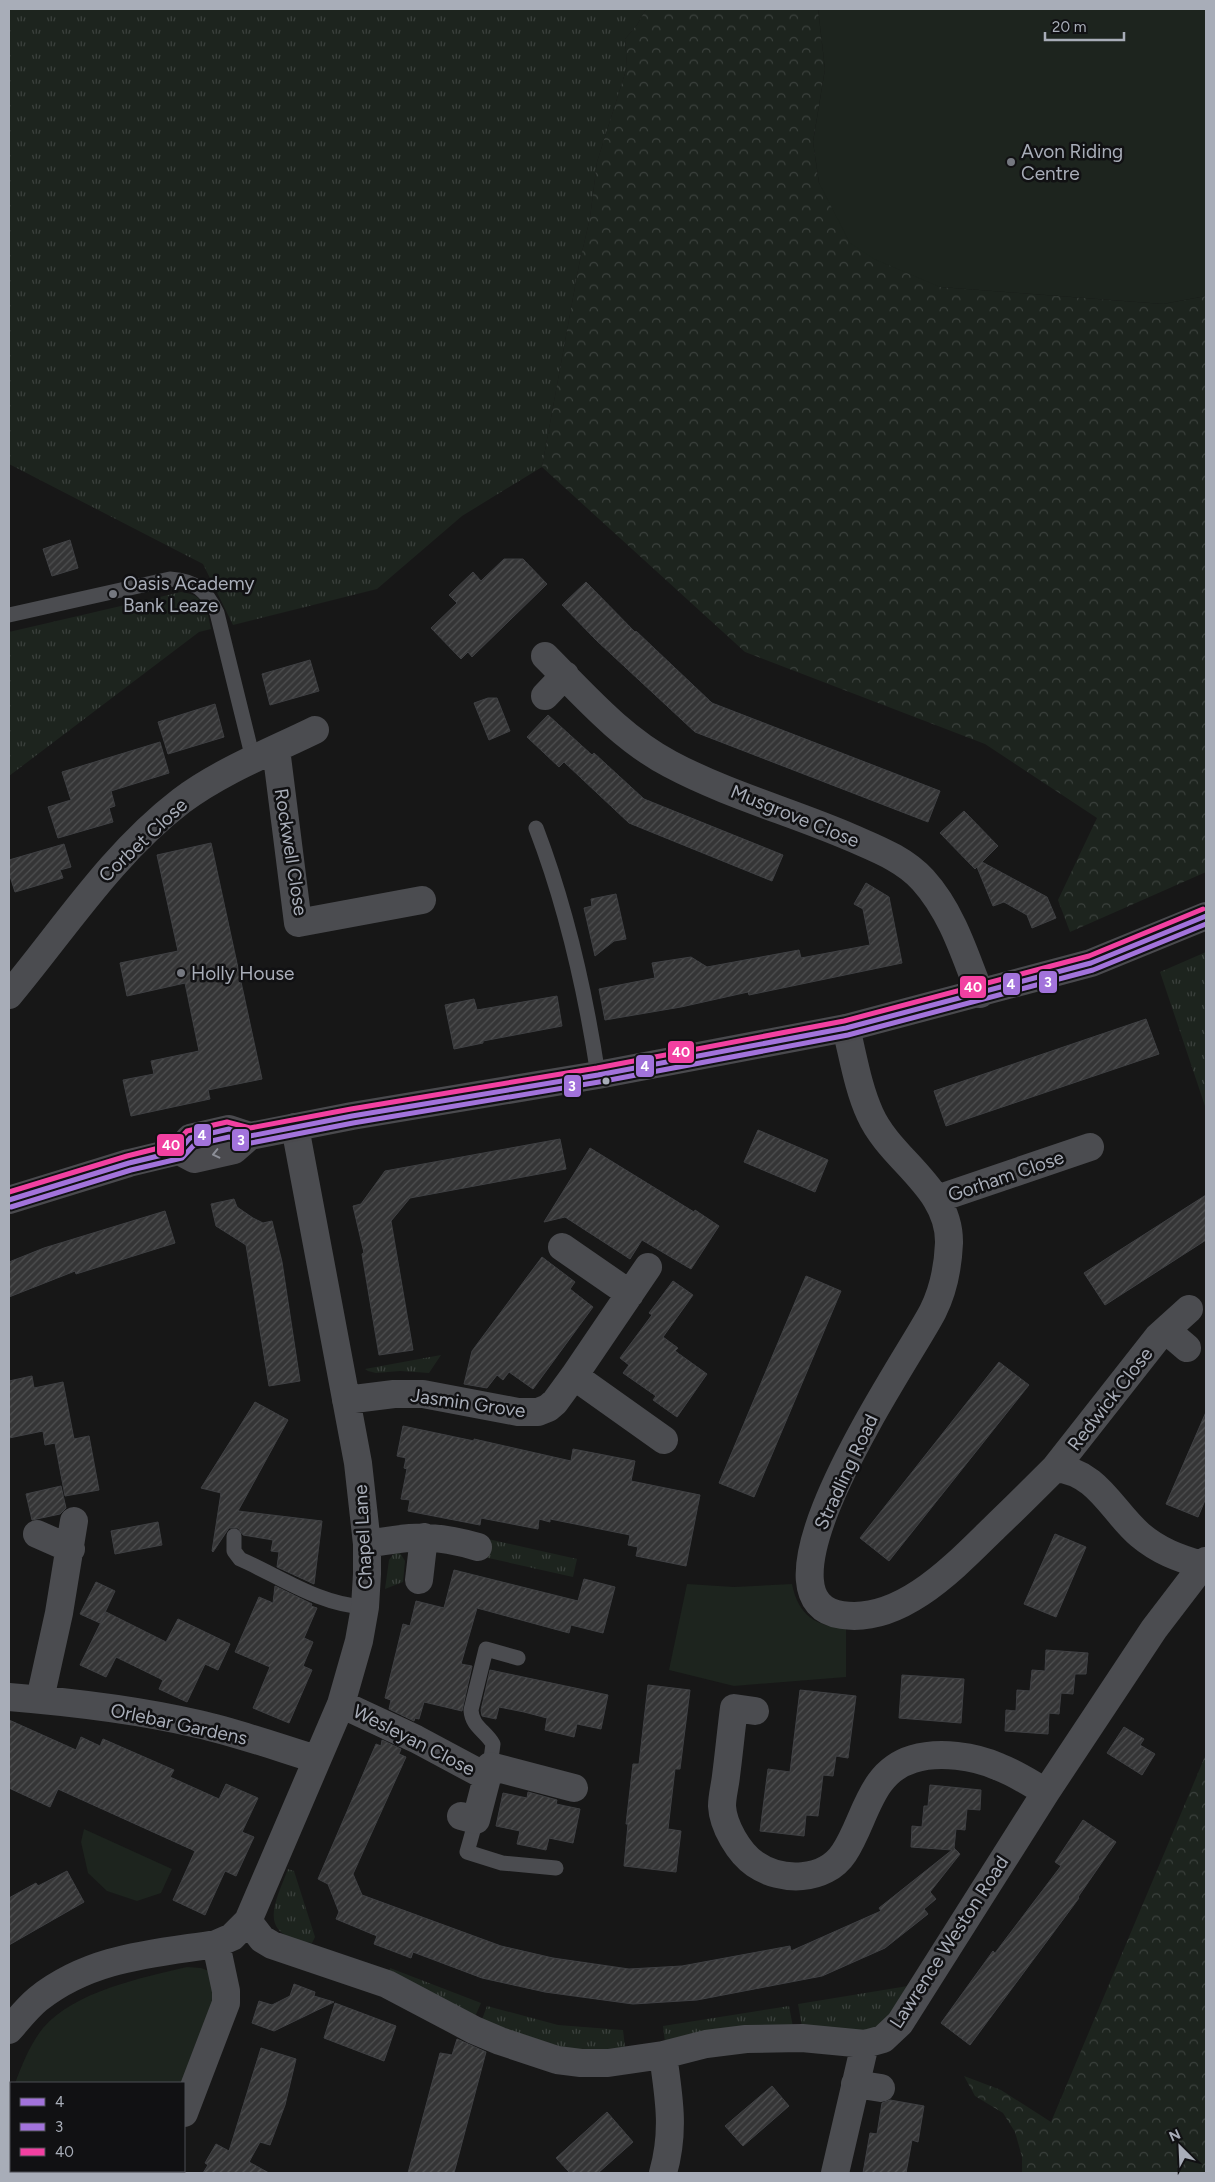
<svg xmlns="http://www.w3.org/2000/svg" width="1215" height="2182" viewBox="0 0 1215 2182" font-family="Figtree,sans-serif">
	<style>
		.grass { fill: url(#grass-tufts) }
		.forest { fill: url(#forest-crowns) }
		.green { fill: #1d241e }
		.building { fill: url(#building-hatch); stroke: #3f4043 }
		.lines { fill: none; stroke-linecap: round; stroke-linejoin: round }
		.lane { stroke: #4b4c50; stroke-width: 15 }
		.street { stroke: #4b4c50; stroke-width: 28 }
		.secondary { stroke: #4a4a4e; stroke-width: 28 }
		.bus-1-casing { stroke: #111113; stroke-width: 9 }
		.bus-2-casing { stroke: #111113; stroke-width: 9 }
		.bus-3-casing { stroke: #111113; stroke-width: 9 }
		.bus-1 { stroke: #a273db; stroke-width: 5 }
		.bus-2 { stroke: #a273db; stroke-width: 5 }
		.bus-3 { stroke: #f240a1; stroke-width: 5 }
		.oneway { stroke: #8c8f98 }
		.poi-dot { fill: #757880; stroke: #111113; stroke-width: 2 }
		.bus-dot { fill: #a8adb8; stroke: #111113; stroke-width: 2 }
		.labels { text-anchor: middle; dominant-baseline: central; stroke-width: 5; stroke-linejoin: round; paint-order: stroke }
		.poi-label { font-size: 19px; fill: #a8adb8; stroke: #111113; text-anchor: start }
		.street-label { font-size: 19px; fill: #a8adb8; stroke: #111113 }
		.line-badge { stroke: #111113; stroke-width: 2 }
		.badge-label { font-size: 14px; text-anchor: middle; font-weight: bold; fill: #fff }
	</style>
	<defs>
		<pattern id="grass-tufts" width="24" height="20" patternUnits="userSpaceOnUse" patternTransform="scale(1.25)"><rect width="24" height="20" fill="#1d241e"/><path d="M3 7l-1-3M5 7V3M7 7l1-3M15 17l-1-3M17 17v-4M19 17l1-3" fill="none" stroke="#3b413d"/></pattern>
		<pattern id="forest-crowns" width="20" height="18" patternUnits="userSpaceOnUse" patternTransform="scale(1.25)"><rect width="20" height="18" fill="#1d241e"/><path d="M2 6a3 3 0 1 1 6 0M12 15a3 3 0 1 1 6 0" fill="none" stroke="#3b413d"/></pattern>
		<pattern id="building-hatch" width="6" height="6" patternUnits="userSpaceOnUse" patternTransform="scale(1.25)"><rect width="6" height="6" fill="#353536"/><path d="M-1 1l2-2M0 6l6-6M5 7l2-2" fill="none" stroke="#4f5051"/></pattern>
	</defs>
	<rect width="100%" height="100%" fill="#171717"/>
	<path class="grass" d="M 9,9 L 646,9 L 637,25 L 625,39 L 627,67 L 597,162 L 590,218 L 579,265 L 542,467 L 462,516 L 377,589 L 233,625 L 203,564 L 9,464 Z
		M 181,592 C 205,595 207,608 211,629 L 199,632 L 9,776 L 9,632 Z
		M 1206,952 L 1206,1109 L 1160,972 Z
		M 441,1355 L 429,1373 L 400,1371 L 376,1373 L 368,1371 L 365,1369 Z
		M 488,1539 L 577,1559 L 573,1577 L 484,1557 Z
		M 394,1553 L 400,1553 L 405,1561 L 403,1582 L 385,1589 L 389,1560 Z
		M 288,1869 L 294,1871 L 315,1937 L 312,1943 C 256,1936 274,1905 288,1869 Z
		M 390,1968 L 481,2003 L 474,2019 L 389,1971 Z
		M 914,1985 L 893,2019 L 864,2032 L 802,2027 L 798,2004 Z
		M 487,2006 L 558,2025 L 623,2030 L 625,2047 L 592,2051 L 560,2048 L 481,2022 Z
		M 789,2006 L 793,2027 L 665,2042 L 663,2026 Z"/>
	<path class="forest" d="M 646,9 L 818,9 L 825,69 L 813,142 L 819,183 L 940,287 L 1163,304 L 1206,296 L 1206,872 L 1070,932 L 1058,900 L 1097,818 L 985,744 L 745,652 L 542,467 L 579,265 L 590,218 L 597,162 L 627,67 L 625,39 L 637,25 Z
		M 1206,1754 L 1206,2173 L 1022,2173 L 1022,2157 L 1015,2132 L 1003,2113 L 975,2096 L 964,2076 L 1001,2090 L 1051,2122 Z"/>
	<path class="green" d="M 818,9 L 1206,9 L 1206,296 L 1163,304 L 940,287 L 874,259 L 850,243 L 819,183 L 813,142 L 825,69 Z
		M 687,1584 L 734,1587 L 792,1584 C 798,1615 816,1627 846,1628 L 846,1677 L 734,1686 L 669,1670 Z
		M 84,1829 L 172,1869 L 161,1893 L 137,1901 L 107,1891 L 88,1873 L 81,1842 Z
		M 187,1967 L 201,1968 L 209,1971 L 215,1994 L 184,2083 L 15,2083 C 22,2065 30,2044 43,2028 C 75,1991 141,1978 187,1967 Z
		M 11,2092 L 11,2171 L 141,2171 L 140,2173 L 9,2173 L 9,2098 Z"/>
	<path class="building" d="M 70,540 L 78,568 L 52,576 L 43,549 Z
		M 504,559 L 523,559 L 547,584 L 472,657 L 468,652 L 461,659 L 431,628 L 457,603 L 449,595 L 473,572 L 481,581 Z
		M 586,582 L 635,632 L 636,631 L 712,703 L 940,791 L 928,822 L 695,732 L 597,641 L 562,605 Z
		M 310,660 L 319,691 L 270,705 L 262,674 Z
		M 488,698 L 497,698 L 510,731 L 489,740 L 474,703 Z
		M 215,704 L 224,737 L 168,754 L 158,722 Z
		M 548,715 L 592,755 L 594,753 L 644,799 L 783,855 L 772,881 L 629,823 L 564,762 L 559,767 L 527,737 Z
		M 160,742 L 169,773 L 111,791 L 115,806 L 109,808 L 113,822 L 58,838 L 48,807 L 71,800 L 62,772 Z
		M 964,811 L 998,846 L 982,862 L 1047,897 L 1056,918 L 1032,928 L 1027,915 L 1004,902 L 993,906 L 977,867 L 975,869 L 940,833 Z
		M 211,843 L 262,1079 L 208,1090 L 210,1099 L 131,1116 L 123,1080 L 154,1074 L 151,1061 L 199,1051 L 185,983 L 127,996 L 120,963 L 178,951 L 157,855 Z
		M 64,844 L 71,867 L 60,870 L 63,878 L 15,892 L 9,873 L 9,860 Z
		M 866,883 L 889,897 L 902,963 L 749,995 L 748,992 L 681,1007 L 605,1020 L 599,989 L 655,978 L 652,963 L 691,957 L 707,967 L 799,950 L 801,958 L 870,945 L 863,909 L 854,904 Z
		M 616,894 L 626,939 L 614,941 L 595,956 L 584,908 L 592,906 L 591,899 Z
		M 557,996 L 562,1026 L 483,1041 L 483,1043 L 454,1049 L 445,1005 L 474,999 L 477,1010 Z
		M 1146,1019 L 1159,1054 L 946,1126 L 934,1091 Z
		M 758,1130 L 828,1160 L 815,1192 L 744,1162 Z
		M 560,1139 L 566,1169 L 410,1198 L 391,1221 L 413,1350 L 379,1355 L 362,1254 L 364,1253 L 353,1206 L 361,1204 L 385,1171 Z
		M 590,1148 L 694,1212 L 695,1210 L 719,1226 L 691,1269 L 642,1240 L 630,1259 L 565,1217 L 544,1222 Z
		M 1206,1195 L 1206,1240 L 1105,1305 L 1084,1273 Z
		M 234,1199 L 237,1207 L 253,1218 L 263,1223 L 272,1221 L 282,1262 L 300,1381 L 269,1386 L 246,1245 L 216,1226 L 211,1204 Z
		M 165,1211 L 175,1243 L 76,1274 L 75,1271 L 9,1297 L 9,1262 L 44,1248 Z
		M 542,1257 L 575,1282 L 570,1289 L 593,1307 L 533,1389 L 509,1372 L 503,1380 L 497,1375 L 487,1388 L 464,1384 L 472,1351 Z
		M 806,1276 L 841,1291 L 754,1497 L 719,1483 Z
		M 673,1281 L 693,1295 L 663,1337 L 678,1348 L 675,1351 L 707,1374 L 677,1417 L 653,1400 L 656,1396 L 623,1373 L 629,1365 L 620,1358 L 652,1315 L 649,1313 Z
		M 999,1362 L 1029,1385 L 889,1561 L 860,1538 Z
		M 32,1376 L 34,1388 L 63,1382 L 74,1439 L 89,1436 L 99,1490 L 65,1496 L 55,1443 L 45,1445 L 43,1431 L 9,1438 L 9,1381 Z
		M 255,1402 L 288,1420 L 238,1511 L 322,1521 L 314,1584 L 277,1567 L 279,1552 L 271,1551 L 273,1540 L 243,1535 L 238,1528 L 229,1528 L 213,1552 L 212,1551 L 221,1493 L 201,1488 Z
		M 1206,1412 L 1206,1498 L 1198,1517 L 1166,1504 Z
		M 403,1426 L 474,1441 L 474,1439 L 571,1461 L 573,1449 L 635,1461 L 631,1481 L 700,1495 L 686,1566 L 636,1556 L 638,1547 L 628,1545 L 630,1535 L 550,1519 L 550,1522 L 539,1519 L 538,1529 L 481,1518 L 480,1525 L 408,1511 L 410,1500 L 401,1499 L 407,1469 L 404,1468 L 406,1458 L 397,1456 Z
		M 61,1486 L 66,1508 L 60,1514 L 32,1520 L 26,1494 Z
		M 158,1522 L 162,1545 L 115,1554 L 111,1531 Z
		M 1055,1534 L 1086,1547 L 1056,1617 L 1024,1604 Z
		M 454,1570 L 578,1601 L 584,1579 L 615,1587 L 603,1633 L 571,1625 L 569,1633 L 477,1608 L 461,1664 L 472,1666 L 462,1711 L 424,1702 L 419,1719 L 415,1718 L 414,1721 L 389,1709 L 391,1700 L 385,1698 L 403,1624 L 410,1626 L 416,1601 L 444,1608 Z
		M 96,1582 L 115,1591 L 100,1623 L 80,1614 Z
		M 275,1586 L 312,1604 L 311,1606 L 317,1608 L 304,1638 L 313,1642 L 303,1666 L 312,1670 L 289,1723 L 253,1708 L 270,1667 L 235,1652 L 259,1597 L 273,1603 Z
		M 106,1612 L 166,1642 L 178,1619 L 230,1644 L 218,1670 L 205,1664 L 187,1702 L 159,1689 L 163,1680 L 116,1657 L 106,1677 L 80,1665 Z
		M 1046,1650 L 1088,1653 L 1086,1674 L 1075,1674 L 1073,1694 L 1061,1693 L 1059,1714 L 1049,1713 L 1048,1734 L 1005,1731 L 1006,1710 L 1016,1711 L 1017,1690 L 1030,1691 L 1032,1670 L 1045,1671 Z
		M 490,1670 L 608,1695 L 601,1729 L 577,1724 L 574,1737 L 545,1730 L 547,1718 L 524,1712 L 499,1707 L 496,1719 L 482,1716 L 481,1710 Z
		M 902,1675 L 964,1679 L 961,1723 L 899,1718 Z
		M 648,1685 L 690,1690 L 680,1769 L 675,1769 L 668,1829 L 681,1831 L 676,1872 L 624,1866 L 628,1824 L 626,1824 L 633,1764 L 639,1764 Z
		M 800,1690 L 856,1696 L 848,1758 L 836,1756 L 833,1776 L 823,1775 L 818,1816 L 806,1815 L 804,1836 L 760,1831 L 768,1769 L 790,1772 Z
		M 9,1720 L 76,1750 L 81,1737 L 100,1746 L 103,1739 L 174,1770 L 170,1777 L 219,1799 L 226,1784 L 258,1798 L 242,1832 L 254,1837 L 236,1876 L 225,1871 L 205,1915 L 173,1900 L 195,1851 L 58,1789 L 50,1807 L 9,1788 Z
		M 1124,1727 L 1144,1739 L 1140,1745 L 1155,1754 L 1142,1775 L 1107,1753 Z
		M 382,1740 L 401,1749 L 399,1754 L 406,1757 L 353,1874 L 362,1895 L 501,1946 L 553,1958 L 629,1969 L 682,1966 L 790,1946 L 791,1951 L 881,1911 L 879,1908 L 952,1850 L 911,1847 L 912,1826 L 922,1827 L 924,1806 L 928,1806 L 930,1785 L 981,1790 L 980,1810 L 967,1809 L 965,1830 L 956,1829 L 954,1848 L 960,1854 L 930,1892 L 936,1899 L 924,1909 L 928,1914 L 885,1948 L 822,1976 L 697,2000 L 633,2004 L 545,1992 L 482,1978 L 413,1952 L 411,1958 L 374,1944 L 377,1936 L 336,1919 L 339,1912 L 328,1884 L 318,1879 L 376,1744 L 381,1746 Z
		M 528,1792 L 557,1800 L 556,1804 L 580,1809 L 573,1843 L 549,1838 L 546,1850 L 532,1847 L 517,1844 L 520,1831 L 496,1826 L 503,1793 L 527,1798 Z
		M 1083,1820 L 1116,1842 L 1078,1897 L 1079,1898 L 970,2045 L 941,2023 L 993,1951 L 995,1953 L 1061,1866 L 1055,1862 Z
		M 67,1871 L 84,1902 L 9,1945 L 9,1898 L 36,1883 L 38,1886 Z
		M 294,1984 L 315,1992 L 314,1996 L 334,2002 L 274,2031 L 252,2023 L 259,2001 L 272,2005 L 290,1996 Z
		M 335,2003 L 396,2026 L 384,2061 L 324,2038 Z
		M 457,2039 L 486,2052 L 454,2173 L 408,2173 L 440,2053 L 452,2055 Z
		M 261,2048 L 296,2059 L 285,2105 L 270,2145 L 260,2142 L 249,2162 L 269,2173 L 203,2173 L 208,2165 L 205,2163 L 216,2144 L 229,2151 Z
		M 772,2086 L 789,2106 L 743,2146 L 725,2126 Z
		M 890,2100 L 924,2106 L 918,2142 L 912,2140 L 906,2173 L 863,2173 L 870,2133 L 877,2134 L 882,2103 Z
		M 607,2112 L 633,2142 L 598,2173 L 570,2173 L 556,2158 Z"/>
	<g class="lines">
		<path class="lane" d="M 9,615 L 170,579 C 196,581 206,590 217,613 L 253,759
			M 536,828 C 567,909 585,989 598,1075
			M 234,1536 L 234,1551 L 240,1559 C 281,1577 320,1605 365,1607
			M 490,1766 L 493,1744 C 486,1731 472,1727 471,1710 L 486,1649 L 518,1658
			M 476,1820 L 467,1852 L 502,1863 L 556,1868"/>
		<path class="street" d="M 545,656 C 584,695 621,738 670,764 C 728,795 792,812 852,838 C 877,849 904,859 923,880 C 952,912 965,955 980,994
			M 545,696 L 565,675
			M 276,749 L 298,923 L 422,900
			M 9,995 C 64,929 112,854 181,801 C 221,771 270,752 315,730
			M 846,1028 C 853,1056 858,1088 870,1114 C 891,1161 950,1187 949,1243 C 948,1266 943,1291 933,1311 C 913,1352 739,1600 842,1615 C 902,1624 956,1565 995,1527 C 1015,1508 1035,1488 1055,1468 C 1098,1472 1111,1510 1140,1535 C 1159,1551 1178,1558 1202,1565
			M 937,1199 L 1090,1147
			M 562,1247 L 630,1294
			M 1166,1330 L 1187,1348
			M 574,1376 L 664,1440
			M 346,1400 L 394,1394 L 423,1394 L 518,1412 L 538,1412 L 548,1408 L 555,1402 L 574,1376 L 648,1267
			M 1055,1468 L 1158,1337 L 1189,1309
			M 37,1534 L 71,1549
			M 367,1544 C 413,1536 433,1534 478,1547
			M 419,1580 L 424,1537
			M 9,1697 C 70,1702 138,1710 198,1724 C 238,1733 277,1747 316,1759
			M 40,1699 L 59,1613 L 74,1521
			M 341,1704 L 416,1739 L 487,1777
			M 755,1711 L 734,1708 C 731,1731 729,1753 726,1776 C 725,1786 722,1796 722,1806 C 723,1826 739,1853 755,1864 C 781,1882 825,1882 844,1853 C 866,1820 869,1772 913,1759 C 939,1751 975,1756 999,1767 C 1015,1773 1030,1783 1046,1792
			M 461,1816 L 476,1820 L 490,1766 L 574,1788
			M 248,1921 L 262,1939 L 272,1945 L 387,1984 L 474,2030 L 500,2041 L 557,2060 L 581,2063 L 608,2063 L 663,2055 L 706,2044 L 746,2039 L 802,2038 L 865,2044 L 883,2039 L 900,2023 L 1046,1792 L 1154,1629 L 1206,1561
			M 9,2030 C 18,2020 27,2008 38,1999 C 91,1957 152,1954 216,1944 L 232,1937 L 248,1921 L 341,1704 L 359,1641 L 365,1607 L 367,1574 L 367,1544 L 358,1463 L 295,1127
			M 855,2084 L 881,2088
			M 184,2113 L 226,2003 L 226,1991 L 216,1944
			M 152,2173 L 153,2171
			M 663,2173 C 675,2131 669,2098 663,2055
			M 835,2173 L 865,2044"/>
		<path class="secondary" d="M 179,1151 L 194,1159 L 234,1150 L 250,1136
			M 9,1200 L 129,1163 L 179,1151 L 190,1138 L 229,1129 L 250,1136 L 352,1116 L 598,1075 L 846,1028 L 1091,963 L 1206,916"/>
		<g class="bus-1-casing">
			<path id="bus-1" d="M 9,1200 L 129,1163 L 179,1151 L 190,1138 L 229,1129 L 250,1136 L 352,1116 L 598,1075 L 846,1028 L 1091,963 L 1206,916"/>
		</g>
		<g class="bus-2-casing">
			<path id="bus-2" d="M 11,1207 L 131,1170 L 182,1158 L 194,1145 L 229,1137 L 251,1143 L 353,1123 L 599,1082 L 848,1035 L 1093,970 L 1206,924"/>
		</g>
		<g class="bus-3-casing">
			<path id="bus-3" d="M 9,1192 L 127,1156 L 175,1144 L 187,1131 L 227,1122 L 250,1128 L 351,1109 L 597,1068 L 844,1021 L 1089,956 L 1203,909"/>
		</g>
		<use href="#bus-1" class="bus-1"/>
		<use href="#bus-2" class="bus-2"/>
		<use href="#bus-3" class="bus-3"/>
	</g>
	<defs><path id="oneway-chevron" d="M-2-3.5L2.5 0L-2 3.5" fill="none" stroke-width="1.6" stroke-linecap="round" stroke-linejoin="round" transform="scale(1.25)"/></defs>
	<use class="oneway" href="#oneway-chevron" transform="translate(216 1154) rotate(167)"/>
	<g class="poi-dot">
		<circle cx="1011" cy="162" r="5"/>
		<circle cx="113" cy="594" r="5"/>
		<circle cx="181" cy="973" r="5"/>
	</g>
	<circle class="bus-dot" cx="606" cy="1081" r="4.5"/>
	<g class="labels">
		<g class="poi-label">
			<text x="1021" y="151">Avon Riding<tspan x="1021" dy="22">Centre</tspan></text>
			<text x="123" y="583">Oasis Academy<tspan x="123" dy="22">Bank Leaze</tspan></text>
			<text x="191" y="973">Holly House</text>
		</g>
		<g class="street-label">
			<text transform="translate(795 816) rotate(22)">Musgrove Close</text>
			<text transform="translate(143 840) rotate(-43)">Corbet Close</text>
			<text transform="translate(291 852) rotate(81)">Rockwell Close</text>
			<text transform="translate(1006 1176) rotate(-19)">Gorham Close</text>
			<text transform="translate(1110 1399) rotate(-52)">Redwick Close</text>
			<text transform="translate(468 1403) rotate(8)">Jasmin Grove</text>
			<text transform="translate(846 1472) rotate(-65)">Stradling Road</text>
			<text transform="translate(363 1537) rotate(-93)">Chapel Lane</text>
			<text transform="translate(179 1724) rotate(12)">Orlebar Gardens</text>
			<text transform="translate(414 1740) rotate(27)">Wesleyan Close</text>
			<text transform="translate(949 1942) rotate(-57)">Lawrence Weston Road</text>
		</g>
	</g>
	<g class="line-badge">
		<rect x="1038" y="970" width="20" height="24" rx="5" fill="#a273db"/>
		<rect x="1002" y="972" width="19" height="24" rx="5" fill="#a273db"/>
		<rect x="959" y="975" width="28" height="24" rx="5" fill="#f240a1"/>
		<rect x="667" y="1040" width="28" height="24" rx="5" fill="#f240a1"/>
		<rect x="635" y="1054" width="20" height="24" rx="5" fill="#a273db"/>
		<rect x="563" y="1074" width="19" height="24" rx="5" fill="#a273db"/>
		<rect x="193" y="1123" width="19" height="24" rx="5" fill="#a273db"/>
		<rect x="231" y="1128" width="19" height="24" rx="5" fill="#a273db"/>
		<rect x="156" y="1133" width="29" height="24" rx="5" fill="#f240a1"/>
	</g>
	<g class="badge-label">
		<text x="1048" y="987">3</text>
		<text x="1011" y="989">4</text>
		<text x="973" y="992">40</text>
		<text x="681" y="1057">40</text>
		<text x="645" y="1071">4</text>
		<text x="572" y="1091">3</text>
		<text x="202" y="1140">4</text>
		<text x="241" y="1145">3</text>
		<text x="171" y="1150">40</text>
	</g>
	<rect width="1215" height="2182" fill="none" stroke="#a8adb8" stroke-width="20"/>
	<rect x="10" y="2082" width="175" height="90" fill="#111113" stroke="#4d4f55"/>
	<rect x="20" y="2098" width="25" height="8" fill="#a273db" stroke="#4d4f55"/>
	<text x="55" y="2107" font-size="15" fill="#a8adb8">4</text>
	<rect x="20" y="2123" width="25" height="8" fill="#a273db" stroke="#4d4f55"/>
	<text x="55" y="2132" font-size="15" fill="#a8adb8">3</text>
	<rect x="20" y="2148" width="25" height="8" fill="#f240a1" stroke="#4d4f55"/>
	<text x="55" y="2157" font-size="15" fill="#a8adb8">40</text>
	<g transform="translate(1180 2147) rotate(336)" stroke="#111113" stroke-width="4" paint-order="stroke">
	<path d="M0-4L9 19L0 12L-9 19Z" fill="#a8adb8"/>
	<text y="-8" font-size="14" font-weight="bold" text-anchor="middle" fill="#a8adb8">N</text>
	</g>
	<path d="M1045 32v8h79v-8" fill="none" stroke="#a8adb8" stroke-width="2.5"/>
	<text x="1052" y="32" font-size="15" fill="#a8adb8" stroke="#111113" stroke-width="4" paint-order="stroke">20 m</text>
</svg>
